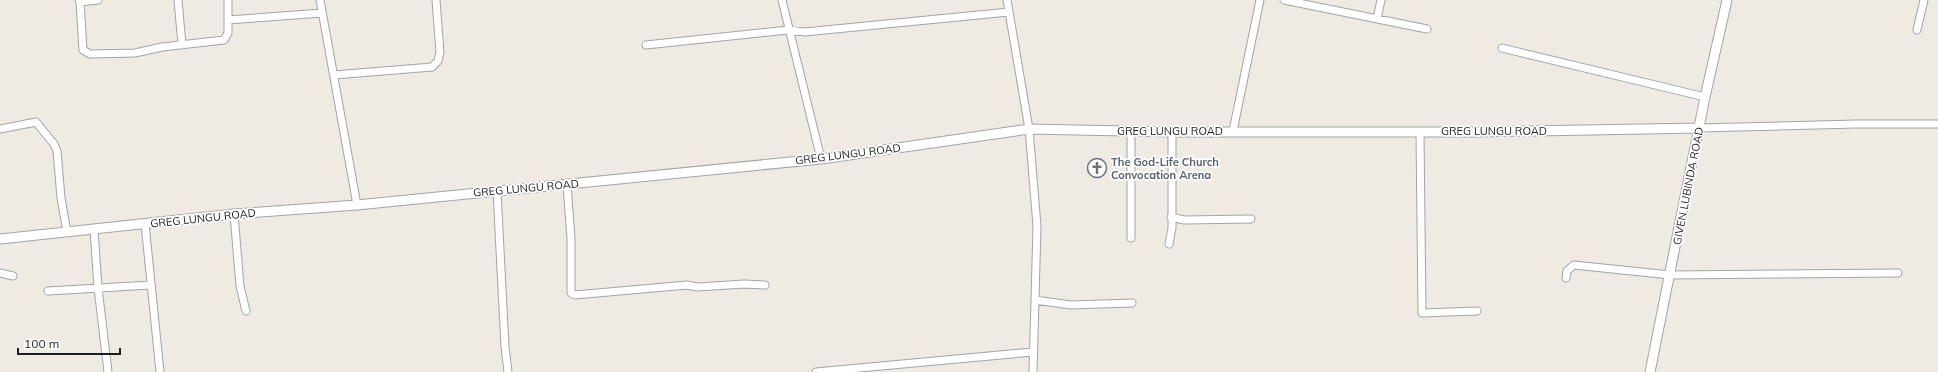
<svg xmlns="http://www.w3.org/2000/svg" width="1938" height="372" viewBox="0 0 1938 372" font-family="Mulish,sans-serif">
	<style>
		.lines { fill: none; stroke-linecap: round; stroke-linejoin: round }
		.minor-casing { stroke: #a4a4a4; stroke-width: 9 }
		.tertiary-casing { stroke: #a4a4a4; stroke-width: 11 }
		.minor { stroke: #fff; stroke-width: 7 }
		.tertiary { stroke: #fff; stroke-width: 9 }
		.labels { text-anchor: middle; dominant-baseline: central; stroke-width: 3.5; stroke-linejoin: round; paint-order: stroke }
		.street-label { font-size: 11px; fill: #1d1d1d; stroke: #fff }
		.worship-label { font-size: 11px; font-weight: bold; fill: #5b616d; stroke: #fff; text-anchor: start }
	</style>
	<rect width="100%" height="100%" fill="#efebe3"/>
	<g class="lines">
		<g class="minor-casing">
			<path id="minor" d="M 79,0 L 80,2 L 98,0
				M 178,0 L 182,45
				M 320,0 L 357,205
				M 782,0 L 821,159
				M 1007,0 L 1029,129 L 1037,226 L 1033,372
				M 1284,0 L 1427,29
				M 80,2 L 83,50 L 90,54 L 135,53 L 162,47 L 224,40 L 228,33 L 228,0
				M 1377,19 L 1381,0
				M 228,20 L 322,13
				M 1917,30 L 1924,0
				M 646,45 L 788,30 L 805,32 L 825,30 L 1009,12
				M 1502,48 L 1705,97
				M 334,75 L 432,67 L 438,61 L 440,52 L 436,0
				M 1699,128 L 1856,124 L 1938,124
				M 0,129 L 36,122 L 54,144 L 57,151 L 61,198 L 67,232
				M 1233,131 L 1260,0
				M 1420,132 L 1422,313 L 1477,311
				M 567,185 L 571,239 L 571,293 L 575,295 L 687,285 L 697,287 L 744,284 L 765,285
				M 497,191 L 505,347 L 508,372
				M 234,214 L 240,286 L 246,311
				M 1171,217 L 1184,220 L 1251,219
				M 145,224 L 160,372
				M 94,229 L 98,288 L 108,372
				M 1131,238 L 1131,132
				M 1169,244 L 1172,228 L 1172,132
				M 0,273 L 13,276
				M 1566,278 L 1567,271 L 1574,265 L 1670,275 L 1898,273
				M 48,291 L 151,285
				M 1035,300 L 1071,305 L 1132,303
				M 816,372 L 1033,352"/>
		</g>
		<g class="tertiary-casing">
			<path id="tertiary" d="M 0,239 L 234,214 L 357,205 L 821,159 L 1029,129 L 1172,132 L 1475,132 L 1699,128
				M 1650,372 L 1705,97 L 1727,0"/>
		</g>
		<use href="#minor" class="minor"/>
		<use href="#tertiary" class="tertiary"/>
	</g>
	<defs>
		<g id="church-ring" transform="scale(1)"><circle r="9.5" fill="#fff" stroke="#6b7280" stroke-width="1.5"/><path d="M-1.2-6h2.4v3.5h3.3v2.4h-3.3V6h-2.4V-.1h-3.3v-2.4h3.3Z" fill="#6b7280"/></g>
	</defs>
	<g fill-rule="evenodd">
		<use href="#church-ring" x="1097" y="168"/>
	</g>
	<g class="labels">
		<g class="street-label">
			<text x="1170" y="131">GREG LUNGU ROAD</text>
			<text x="1494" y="131">GREG LUNGU ROAD</text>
			<text transform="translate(848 154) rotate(-7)">GREG LUNGU ROAD</text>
			<text transform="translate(1688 186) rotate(-79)">GIVEN LUBINDA ROAD</text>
			<text transform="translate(526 188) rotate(-5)">GREG LUNGU ROAD</text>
			<text transform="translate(203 218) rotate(-6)">GREG LUNGU ROAD</text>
		</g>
		<g class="worship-label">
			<text x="1111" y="162">The God-Life Church<tspan x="1111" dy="13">Convocation Arena</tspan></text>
		</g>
	</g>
	<path d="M18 348v6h102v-6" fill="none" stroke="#1d1d1d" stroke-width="2"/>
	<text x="24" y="348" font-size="12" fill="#1d1d1d" stroke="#ffffff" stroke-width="3" paint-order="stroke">100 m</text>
</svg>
